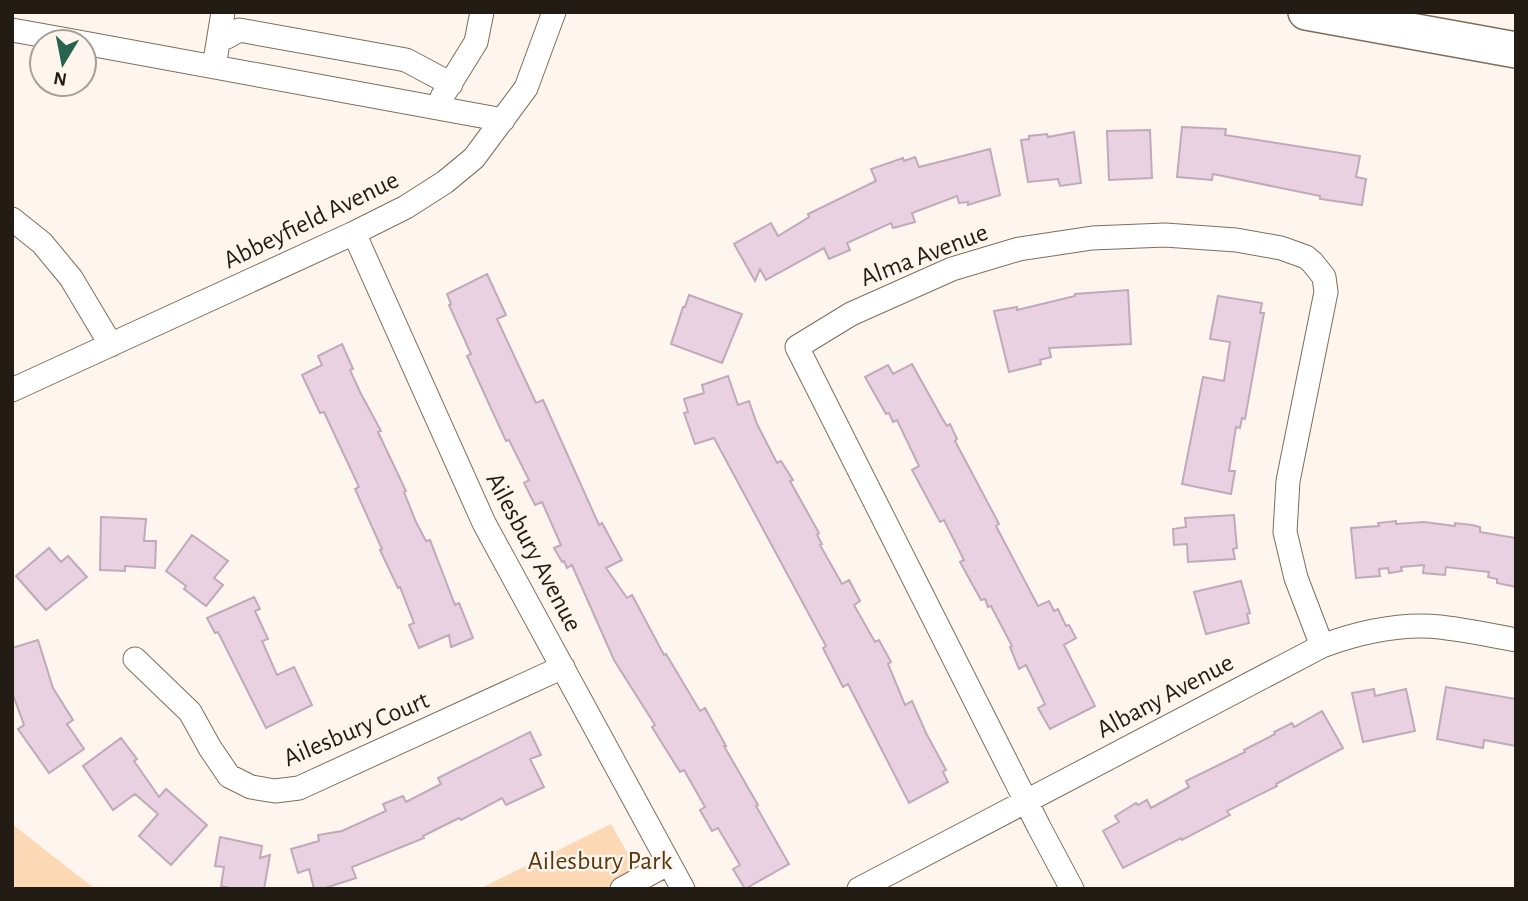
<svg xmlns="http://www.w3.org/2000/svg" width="1528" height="901" viewBox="0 0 1528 901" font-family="'Alegreya Sans',sans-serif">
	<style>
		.green { fill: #fcd8b4 }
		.building { fill: #e9d1e1; stroke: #c0a9b9; stroke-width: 2 }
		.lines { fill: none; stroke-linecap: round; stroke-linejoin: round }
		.minor-casing { stroke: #7e6d5c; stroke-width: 25 }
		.highway-casing { stroke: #7e6d5c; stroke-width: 38 }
		.minor { stroke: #fff; stroke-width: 23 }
		.highway { stroke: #fff; stroke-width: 35 }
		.labels { text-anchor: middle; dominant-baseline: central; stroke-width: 5; stroke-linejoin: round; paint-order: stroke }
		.street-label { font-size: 26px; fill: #231c15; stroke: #fef6ee }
		.park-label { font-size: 26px; fill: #5b3910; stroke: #fef6ee }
	</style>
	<rect width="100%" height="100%" fill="#fef6ee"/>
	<path class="green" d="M 12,824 L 95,889 L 12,889 Z
		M 611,824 L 648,889 L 479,889 Z"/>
	<path class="building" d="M 1182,127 L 1226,129 L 1225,135 L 1360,156 L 1356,177 L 1366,179 L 1362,205 L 1320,199 L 1320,196 L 1213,174 L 1212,180 L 1177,177 Z
		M 1150,130 L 1152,178 L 1109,180 L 1107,131 Z
		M 1074,132 L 1081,183 L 1060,186 L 1058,179 L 1028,182 L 1021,140 L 1029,139 L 1029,136 L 1047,134 L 1048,137 Z
		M 990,149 L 1000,195 L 968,205 L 968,202 L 959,203 L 957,196 L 912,213 L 915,222 L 893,228 L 891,223 L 847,243 L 850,250 L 829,259 L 824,248 L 766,280 L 760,269 L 755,281 L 734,244 L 771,223 L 778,236 L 809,217 L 808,214 L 876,181 L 871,169 L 903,158 L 904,161 L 915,157 L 919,167 Z
		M 487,274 L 506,315 L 497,319 L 536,403 L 543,400 L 599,525 L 602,523 L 622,560 L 606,568 L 627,598 L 632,595 L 664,655 L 666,654 L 700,711 L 705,708 L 726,746 L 724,746 L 758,805 L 756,806 L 789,864 L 745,889 L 733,869 L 740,865 L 718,828 L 712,831 L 700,810 L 705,807 L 684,770 L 680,772 L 652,727 L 655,725 L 614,660 L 572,565 L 567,568 L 564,561 L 562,562 L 554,548 L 561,545 L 542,502 L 535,505 L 524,483 L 529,480 L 509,440 L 506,441 L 467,356 L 471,354 L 449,305 L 451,304 L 447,294 Z
		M 1128,290 L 1131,344 L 1049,348 L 1051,357 L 1040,360 L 1041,364 L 1009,372 L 994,311 L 1017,307 L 1017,310 L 1075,296 L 1075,294 Z
		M 689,295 L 742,314 L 722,363 L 671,344 L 683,307 L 685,307 Z
		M 1218,296 L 1262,303 L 1260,313 L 1264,313 L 1245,419 L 1242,418 L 1240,428 L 1236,427 L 1229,471 L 1235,471 L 1231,494 L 1182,484 L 1203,377 L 1224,381 L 1230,342 L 1210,339 Z
		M 342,344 L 353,369 L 350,370 L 360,392 L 381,431 L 378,432 L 406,491 L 404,492 L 416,522 L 426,541 L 430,540 L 455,605 L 459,603 L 473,638 L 451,647 L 449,635 L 419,648 L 409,625 L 414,623 L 400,587 L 398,588 L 380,550 L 382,549 L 355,489 L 359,487 L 324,412 L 320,413 L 302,375 L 322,365 L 318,356 Z
		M 912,364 L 942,418 L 947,426 L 950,424 L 957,439 L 955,441 L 999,524 L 996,526 L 1038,606 L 1049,601 L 1054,611 L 1058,609 L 1066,626 L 1069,625 L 1076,638 L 1064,645 L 1095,706 L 1050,729 L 1038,708 L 1045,704 L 1026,665 L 1019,669 L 1010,647 L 1012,646 L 991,606 L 988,607 L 985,599 L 981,600 L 960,562 L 964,560 L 944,520 L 940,522 L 912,470 L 919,466 L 897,420 L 893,422 L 889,413 L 886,414 L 865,377 L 888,365 L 893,374 Z
		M 728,376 L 738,405 L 749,401 L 757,424 L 777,463 L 781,461 L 793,480 L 790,481 L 819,533 L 817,535 L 822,544 L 820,545 L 842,584 L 849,580 L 860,601 L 854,605 L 875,642 L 879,640 L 891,662 L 888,664 L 905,705 L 912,701 L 926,733 L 946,770 L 943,772 L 948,782 L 909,803 L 848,684 L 843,687 L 823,648 L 826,646 L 714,438 L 695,444 L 684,413 L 688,412 L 684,399 L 704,393 L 702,385 Z
		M 1234,515 L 1237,548 L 1233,549 L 1235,559 L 1188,562 L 1187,544 L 1174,545 L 1173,529 L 1186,527 L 1185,518 Z
		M 101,517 L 146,519 L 144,541 L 156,541 L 155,568 L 125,566 L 125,571 L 100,570 Z
		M 1396,521 L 1396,524 L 1424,522 L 1455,526 L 1455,523 L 1472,525 L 1480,527 L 1480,532 L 1516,538 L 1516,587 L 1497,583 L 1497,579 L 1488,577 L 1489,572 L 1446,567 L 1445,575 L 1423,573 L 1424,565 L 1401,567 L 1402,571 L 1389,573 L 1388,568 L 1379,569 L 1380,576 L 1356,578 L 1351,528 L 1379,526 L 1378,523 Z
		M 192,535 L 228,561 L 214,578 L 223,585 L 206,606 L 184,589 L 186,586 L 166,571 Z
		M 49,548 L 61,562 L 68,556 L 87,577 L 46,610 L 16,576 Z
		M 1241,581 L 1250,613 L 1247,614 L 1249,623 L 1206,634 L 1194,592 Z
		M 254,597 L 260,609 L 255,611 L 268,639 L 262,641 L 277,675 L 294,667 L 312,705 L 266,728 L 218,632 L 215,633 L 207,618 Z
		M 38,640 L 53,688 L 73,720 L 67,724 L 84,749 L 49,773 L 18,729 L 24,725 L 12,692 L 12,648 Z
		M 1446,687 L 1516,699 L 1516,746 L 1484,740 L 1483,748 L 1437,739 Z
		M 1374,689 L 1375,696 L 1406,689 L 1415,731 L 1363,742 L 1352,693 Z
		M 1322,711 L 1343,748 L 1276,784 L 1277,786 L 1227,811 L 1230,815 L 1182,840 L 1181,838 L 1123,868 L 1103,831 L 1119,822 L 1115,816 L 1136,803 L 1138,805 L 1147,800 L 1151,808 L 1189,787 L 1186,781 L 1245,752 L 1244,750 L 1275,734 L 1274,732 L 1292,723 L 1294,727 Z
		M 530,732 L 541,755 L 530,759 L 544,787 L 506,805 L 502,798 L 461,820 L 459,818 L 423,836 L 424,838 L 352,867 L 356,878 L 322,889 L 314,889 L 309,869 L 298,873 L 291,849 L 319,841 L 318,835 L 342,831 L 386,811 L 383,804 L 403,796 L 406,802 L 441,784 L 438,778 Z
		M 121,738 L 137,759 L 134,761 L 159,797 L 166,789 L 207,825 L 171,865 L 139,836 L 158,814 L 135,794 L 113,810 L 83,766 Z
		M 220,837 L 262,846 L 260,858 L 270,855 L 264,889 L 234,889 L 221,886 L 224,867 L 215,866 Z"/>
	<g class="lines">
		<g class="minor-casing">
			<path id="minor" d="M 12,30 L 79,42
				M 227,37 L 239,30 L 406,60 L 451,84
				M 84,43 L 503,120
				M 214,67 L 223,12
				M 442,97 L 476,42 L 482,12
				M 12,219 L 42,243 L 71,278 L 111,345
				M 354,233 L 484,523 L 683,889
				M 12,390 L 354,233 L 406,207 L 445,182 L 474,158 L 526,88 L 554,12
				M 135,659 L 190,712 L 210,748 L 229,776 L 251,787 L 275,791 L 299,788 L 563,667
				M 622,889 L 669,863
				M 859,889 L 1322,646 C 1360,632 1399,623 1440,627 C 1465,630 1491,635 1516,640
				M 1072,889 L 1039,827 L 797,347 L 851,314 L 952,269 L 1019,249 L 1092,238 L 1165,235 L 1236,240 L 1281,248 L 1306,257 L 1312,262 L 1324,277 L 1326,292 L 1288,481 L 1285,532 L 1296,578 L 1322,646"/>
		</g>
		<g class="highway-casing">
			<path id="highway" d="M 1306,12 L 1516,50"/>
		</g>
		<use href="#minor" class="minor"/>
		<use href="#highway" class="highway"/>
	</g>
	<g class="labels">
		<g class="street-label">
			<text transform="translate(311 220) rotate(-26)">Abbeyfield Avenue</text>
			<text transform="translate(924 255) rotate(-21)">Alma Avenue</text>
			<text transform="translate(534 552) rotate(62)">Ailesbury Avenue</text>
			<text transform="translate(1165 696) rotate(-28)">Albany Avenue</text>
			<text transform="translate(356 729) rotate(-23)">Ailesbury Court</text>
		</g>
		<g class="park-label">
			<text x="600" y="861">Ailesbury Park</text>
		</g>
	</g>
	<rect width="1528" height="901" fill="none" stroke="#231c15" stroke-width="28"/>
	<g transform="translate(63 63) rotate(190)"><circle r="33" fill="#fef6ee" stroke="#a69f97" stroke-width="2"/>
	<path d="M0-5L12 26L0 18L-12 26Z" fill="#27634d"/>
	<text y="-10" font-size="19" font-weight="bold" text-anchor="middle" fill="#231c15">N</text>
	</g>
</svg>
